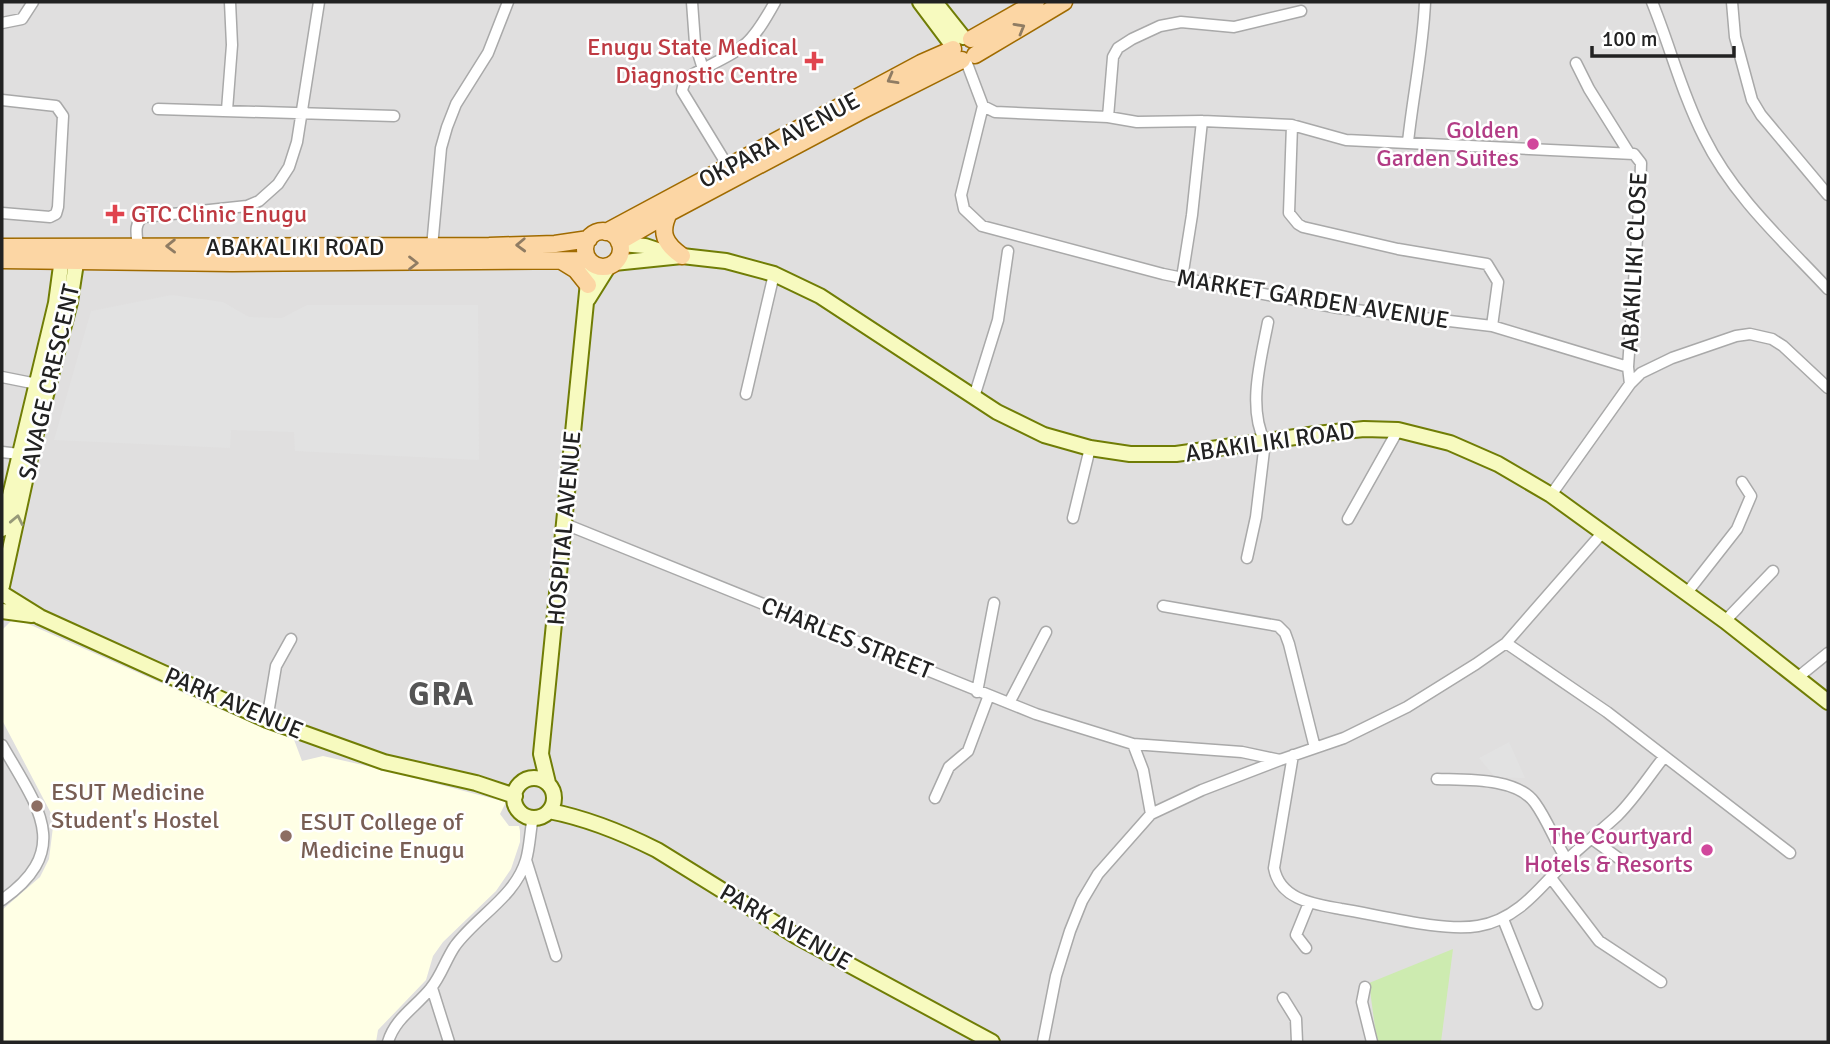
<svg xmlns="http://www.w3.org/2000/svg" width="1830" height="1044" viewBox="0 0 1830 1044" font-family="Signika,sans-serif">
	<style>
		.residential { fill: #e0dfdf }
		.education { fill: #ffffe5 }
		.grass { fill: #cdebb0 }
		.parking { fill: #e2e2e2 }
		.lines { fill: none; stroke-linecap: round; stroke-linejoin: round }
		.street-casing { stroke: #a9a9a9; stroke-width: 13 }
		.secondary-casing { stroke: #707d05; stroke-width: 18 }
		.primary-casing { stroke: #a06b00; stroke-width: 19 }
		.street { stroke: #fff; stroke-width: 10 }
		.secondary { stroke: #f7fabf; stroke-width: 14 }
		.primary { stroke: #fcd6a4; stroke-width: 16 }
		.oneway { stroke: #8f7c63 }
		.oneway2 { stroke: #979978 }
		.health-dot { fill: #e0444e; stroke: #fff; stroke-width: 2.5 }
		.hotel-dot { fill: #d1479c; stroke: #fff; stroke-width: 2.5 }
		.education-dot { fill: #8d6e63; stroke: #fff; stroke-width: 2.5 }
		.labels { text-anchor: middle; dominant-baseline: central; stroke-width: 5; stroke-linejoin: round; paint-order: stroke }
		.health-label { font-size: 24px; fill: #be3a42; stroke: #fff; text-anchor: end }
		.hotel-label { font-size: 24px; fill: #b23c85; stroke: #fff; text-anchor: end }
		.street-label { font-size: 24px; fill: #222; stroke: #fff }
		.education-label { font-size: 24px; fill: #785e54; stroke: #fff; text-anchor: start }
		.district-label { font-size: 32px; font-weight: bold; letter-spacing: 2px; fill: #555; stroke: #fff }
	</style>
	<rect width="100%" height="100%" fill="#f2efe9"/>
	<path class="residential" d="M 2,2 L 1828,2 L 1828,1042 L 2,1042 Z"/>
	<path class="education" d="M 11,621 L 24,622 L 231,714 L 293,737 L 302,761 L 323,756 L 376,768 L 506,802 L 500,814 L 509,826 L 519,826 L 520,831 L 520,842 L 511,869 L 496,891 L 443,942 L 433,956 L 426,980 L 378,1030 L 376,1042 L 2,1042 L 2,910 L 40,877 L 49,859 L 54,819 L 2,720 L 2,630 Z"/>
	<path class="grass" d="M 1453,949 L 1441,1042 L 1377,1042 L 1369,983 Z"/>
	<path class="parking" d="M 171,295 L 223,302 L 249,317 L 282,318 L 307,305 L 478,305 L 479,460 L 295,451 L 294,432 L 231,430 L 230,448 L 54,440 L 91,311 Z
		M 1509,742 L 1525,778 L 1495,777 L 1479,758 Z"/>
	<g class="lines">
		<g class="street-casing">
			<path id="street" d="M 692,2 L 695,43 L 703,69 C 691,75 684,78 682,91 L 729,168
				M 1652,2 C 1670,46 1682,94 1704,137 C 1733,196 1783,241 1828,289
				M 1732,2 L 1735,37 L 1752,100 L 1761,115 L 1828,195
				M 2,23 L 22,19 L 33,2
				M 966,61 L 983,106 L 995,112 L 1108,117 L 1137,122 L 1202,121 L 1292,125 L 1346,140 L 1634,154 L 1641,163 L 1640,196 L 1628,367
				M 1576,63 L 1589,89 L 1629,153
				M 703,69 C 746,47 751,45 775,2
				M 2,100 L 56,106 L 63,116 L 58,207 L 56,214 L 50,217 L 2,213
				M 983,106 L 961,195 L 964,209 L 982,226 L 1163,274 L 1247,291 L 1339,308 L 1492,326 L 1628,367 L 1630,384
				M 158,109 L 394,116
				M 227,110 L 232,45 L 230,2
				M 1108,117 L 1113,57 L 1118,48 L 1132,39 L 1160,26 L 1181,22 L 1234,27 L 1301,11
				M 1292,125 L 1289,213 L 1298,224 L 1303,227 L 1398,249 L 1487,264 L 1498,282 L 1492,326
				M 1408,142 C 1413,95 1423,49 1425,2
				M 138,247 C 137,236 133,223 144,217 L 247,206 L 259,201 L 278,184 L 289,167 L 297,142 L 319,2
				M 432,247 L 441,148 L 447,127 L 456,104 L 488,53 L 508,2
				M 1182,278 L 1192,215 L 1202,121
				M 2,377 L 37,384
				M 746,394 L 774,274
				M 974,397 L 998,320 L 1008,251
				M 2,452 L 19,454
				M 1551,495 L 1630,384 L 1641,373 L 1672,358 L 1736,336 L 1750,334 L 1772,339 L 1783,346 L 1828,388
				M 1073,518 L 1090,448
				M 1348,519 L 1398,430
				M 565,524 L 1036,714 L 1133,744 L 1242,752 L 1280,760
				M 1247,558 L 1256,517 L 1265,442 C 1247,407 1261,359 1268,322
				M 1686,594 L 1737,529 L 1751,496 L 1742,482
				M 1163,606 L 1278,626 L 1285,633 L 1289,644 L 1315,748
				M 1725,621 L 1773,571
				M 1506,643 L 1607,712 L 1790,853
				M 1797,678 L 1828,653
				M 977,692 L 994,603
				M 1009,703 L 1046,632
				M 267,720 L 276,666 L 291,639
				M 1133,744 L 1143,770 L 1151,814
				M 2,745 C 37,806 74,849 2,900
				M 1293,755 L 1274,868 C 1280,900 1314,904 1341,909 C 1379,915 1442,932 1478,926 C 1517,920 1540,888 1566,861 C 1582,845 1601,831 1618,815 C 1635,798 1649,776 1664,757
				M 1437,779 C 1465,780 1517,777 1535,803 C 1548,821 1555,842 1567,860
				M 935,798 L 949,767 L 968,751 L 989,695
				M 1592,839 L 1628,865
				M 526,860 L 556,956
				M 1551,878 L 1599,941 L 1661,982
				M 1503,919 L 1537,1004
				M 1306,948 L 1296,935 L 1309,903
				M 1365,987 L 1362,1002 L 1372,1042
				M 432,988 L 449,1042
				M 1283,998 L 1296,1019 L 1297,1042
				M 388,1042 C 395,1018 416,1007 431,988 C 441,976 446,959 455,946 C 477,916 515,897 526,860 C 530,846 530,831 533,817
				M 1043,1042 L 1056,976 L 1070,931 L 1082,901 L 1098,874 L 1151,814 L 1202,790 L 1280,760 L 1344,738 L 1407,707 L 1476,664 L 1506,643 L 1603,532"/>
		</g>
		<g class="secondary-casing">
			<path id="secondary" d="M 920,2 L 953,46
				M 935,2 L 963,37
				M 620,244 L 645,246 L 675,256
				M 614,263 L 682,256 L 726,261 L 774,274 L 820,296 L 997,412 L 1044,435 L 1090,448 L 1130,454 L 1176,454 L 1316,434 L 1364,429 L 1398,430 L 1450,443 L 1498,464 L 1551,495 L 1725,621 L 1828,702
				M 588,299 L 608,267
				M 2,529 L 56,303 L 63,251
				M 2,586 L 32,449 L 70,302 L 78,250
				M 3,594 L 40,617 L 267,720 L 384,762 L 476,783 L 515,796
				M 2,611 L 32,615
				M514 798a20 20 0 1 1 40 0a20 20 0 1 1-40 0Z
				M 548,783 L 541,754 L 590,262
				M 549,811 C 586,818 623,833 657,850 L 796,936 L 992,1042"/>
		</g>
		<g class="primary-casing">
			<path id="primary" d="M 971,39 L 1036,2
				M 975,55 L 1064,2
				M 669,213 C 659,233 665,244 682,256
				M585 249a18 18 0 1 1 36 0a18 18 0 1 1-36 0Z
				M 606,232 L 921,63 L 953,49
				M 619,242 L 669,213 L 863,110 L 962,60
				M 2,247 L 489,246 L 555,244 L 589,239
				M 2,260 L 232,263 L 589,260
				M 563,262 L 576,270 L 588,285"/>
		</g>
		<use href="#street" class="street"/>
		<use href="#secondary" class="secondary"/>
		<use href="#primary" class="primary"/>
	</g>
	<defs><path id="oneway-chevron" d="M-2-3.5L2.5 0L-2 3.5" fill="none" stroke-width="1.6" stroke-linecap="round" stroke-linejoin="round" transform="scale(1.75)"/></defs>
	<g class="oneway">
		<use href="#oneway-chevron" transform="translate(1020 28) rotate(-30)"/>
		<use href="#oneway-chevron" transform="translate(892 79) rotate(151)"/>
		<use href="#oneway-chevron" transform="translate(521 245) rotate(178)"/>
		<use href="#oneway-chevron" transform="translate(171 246) rotate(179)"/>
		<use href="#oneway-chevron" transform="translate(413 263)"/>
	</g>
	<use class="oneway2" href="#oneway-chevron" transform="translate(17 520) rotate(-78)"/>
	<g class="health-dot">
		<path d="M810.5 50.5h7v7h7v7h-7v7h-7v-7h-7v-7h7z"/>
		<path d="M111.5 203.5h7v7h7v7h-7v7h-7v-7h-7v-7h7z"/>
	</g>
	<g class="hotel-dot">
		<circle cx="1533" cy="144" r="7"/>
		<circle cx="1707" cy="850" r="7"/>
	</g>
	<g class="education-dot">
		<circle cx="37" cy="806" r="7"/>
		<circle cx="286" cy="836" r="7"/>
	</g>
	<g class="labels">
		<g class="health-label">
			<text x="798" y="47">Enugu State Medical<tspan x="798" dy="28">Diagnostic Centre</tspan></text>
			<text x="131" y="214" text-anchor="start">GTC Clinic Enugu</text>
		</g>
		<g class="hotel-label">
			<text x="1519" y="130">Golden<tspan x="1519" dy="28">Garden Suites</tspan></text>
			<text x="1693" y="836">The Courtyard<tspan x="1693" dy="28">Hotels &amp; Resorts</tspan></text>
		</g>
		<g class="street-label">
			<text transform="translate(779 140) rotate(-28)">OKPARA AVENUE</text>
			<text x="295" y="247">ABAKALIKI ROAD</text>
			<text transform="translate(1634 262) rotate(-87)">ABAKILIKI CLOSE</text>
			<text transform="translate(1313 299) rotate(9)">MARKET GARDEN AVENUE</text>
			<text transform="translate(49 382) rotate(-77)">SAVAGE CRESCENT</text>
			<text transform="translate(1270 442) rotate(-8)">ABAKILIKI ROAD</text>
			<text transform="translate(564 528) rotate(-85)">HOSPITAL AVENUE</text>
			<text transform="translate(847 638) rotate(22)">CHARLES STREET</text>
			<text transform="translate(234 703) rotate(23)">PARK AVENUE</text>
			<text transform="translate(786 927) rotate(30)">PARK AVENUE</text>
		</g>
		<g class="education-label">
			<text x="51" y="792">ESUT Medicine<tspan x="51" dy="28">Student's Hostel</tspan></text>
			<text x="300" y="822">ESUT College of<tspan x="300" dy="28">Medicine Enugu</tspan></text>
		</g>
		<g class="district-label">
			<text x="442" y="694">GRA</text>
		</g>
	</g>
	<rect width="1830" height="1044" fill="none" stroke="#222222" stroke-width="7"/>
	<path d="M1592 46v10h142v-10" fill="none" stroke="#222222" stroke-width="3.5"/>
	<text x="1602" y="46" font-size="21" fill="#222222" stroke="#ffffff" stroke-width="5" paint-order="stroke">100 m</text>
</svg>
